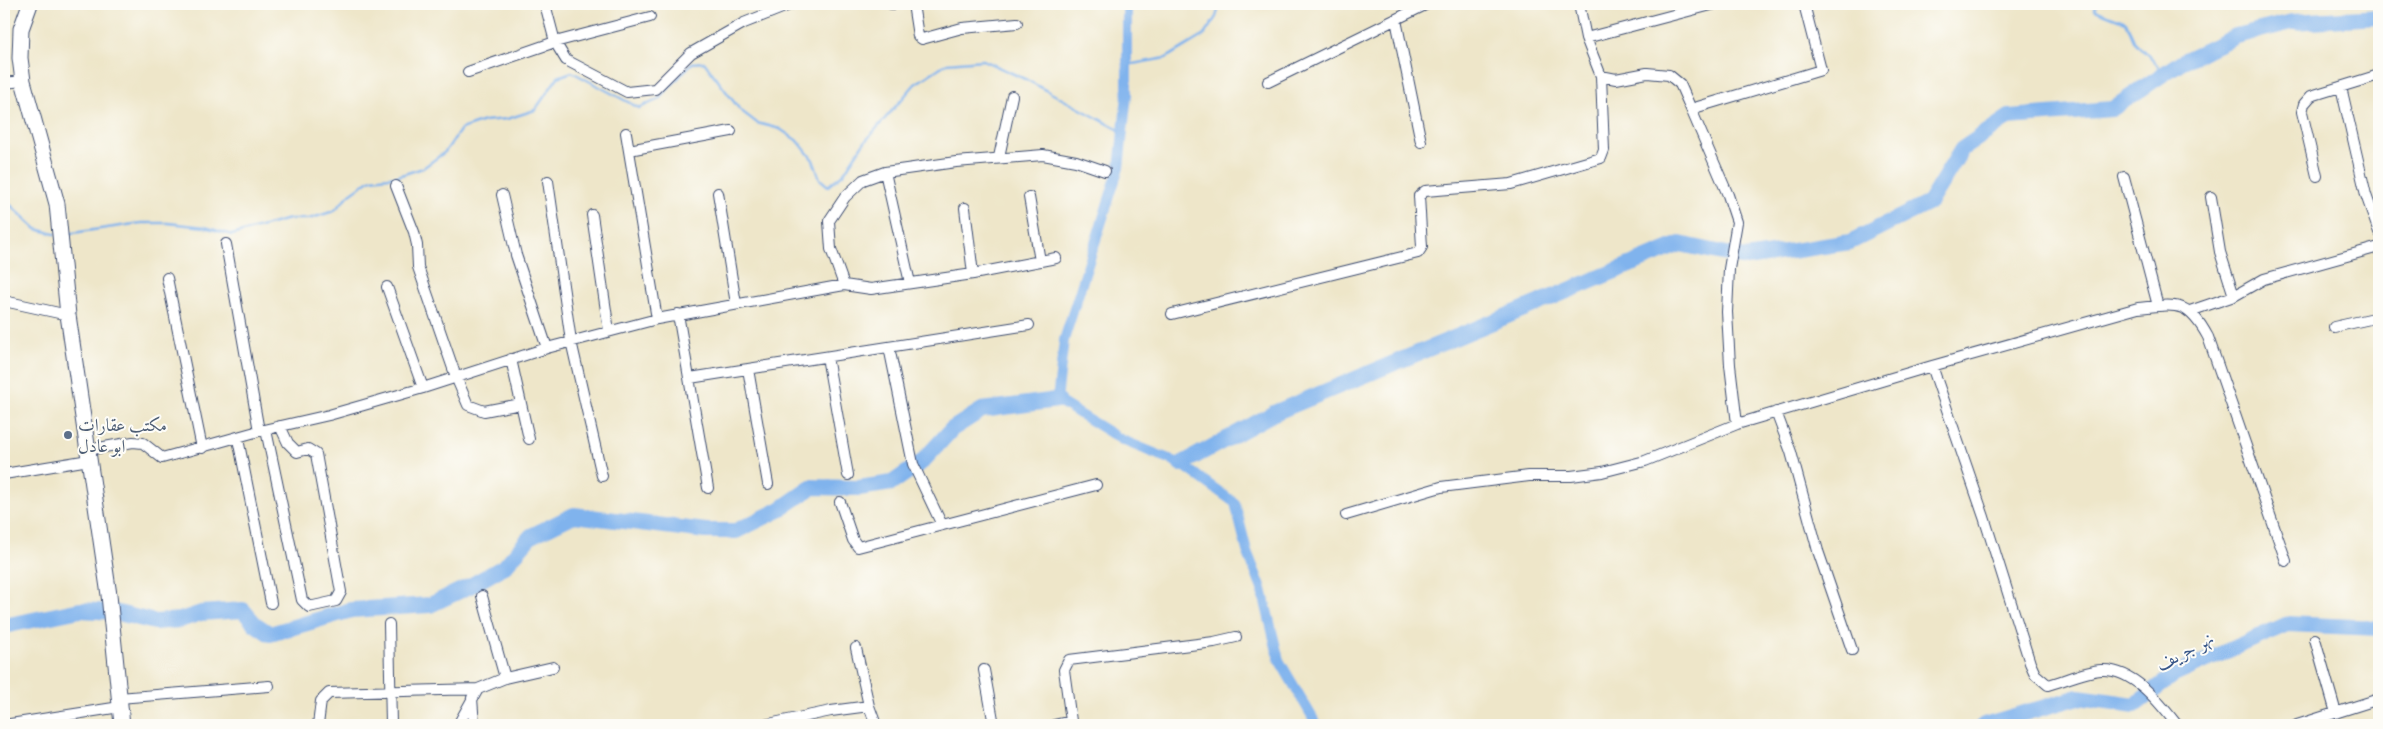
<svg xmlns="http://www.w3.org/2000/svg" width="2383" height="729" viewBox="0 0 2383 729" font-family="'IM FELL Double Pica',Amiri,serif">
	<style>
		.lines { fill: none; stroke-linecap: round; stroke-linejoin: round }
		.stream { stroke: #80b3ed; stroke-width: 2.5 }
		.canal { stroke: #80b3ed; stroke-width: 10 }
		.river { stroke: #80b3ed; stroke-width: 16 }
		.minor-casing { stroke: #3b4a6e; stroke-width: 12 }
		.secondary-casing { stroke: #3b4a6e; stroke-width: 17 }
		.minor { stroke: #fff; stroke-width: 10 }
		.secondary { stroke: #fff; stroke-width: 15 }
		.service-dot { fill: #5c6f8a; stroke: #fdfcf7; stroke-width: 2 }
		.labels { text-anchor: middle; dominant-baseline: central; stroke-width: 4; stroke-linejoin: round; paint-order: stroke }
		.service-label { font-size: 18px; fill: #4e5e75; stroke: #fdfcf7; text-anchor: start }
		.water-label { font-size: 19px; font-style: italic; fill: #395789; stroke: #fdfcf7 }
	</style>
	<rect width="100%" height="100%" fill="#fdfcf7"/>
	<filter id="ink" filterUnits="userSpaceOnUse"><feTurbulence type="fractalNoise" baseFrequency=".02" numOctaves="2"/><feDisplacementMap in="SourceGraphic" scale="10" xChannelSelector="R" yChannelSelector="G"/><feConvolveMatrix kernelMatrix="1 2 1 2 8 2 1 2 1" color-interpolation-filters="sRGB"/></filter>
	<filter id="wash" filterUnits="userSpaceOnUse"><feTurbulence type="fractalNoise" baseFrequency=".0096" numOctaves="4" result="noise"/><feDisplacementMap in="SourceGraphic" scale="20" xChannelSelector="R" yChannelSelector="G"/><feGaussianBlur stdDeviation="1.12" result="paint"/><feColorMatrix in="noise" values="0 0 0 0 0 0 0 0 0 0 0 0 0 0 0 0 0 1.4 0 .05"/><feComposite in="paint" operator="in"/></filter>
	<g filter="url(#wash)">
		<rect width="100%" height="100%" fill="#eee6c9"/>
		<g class="lines">
			<path class="stream" d="M 2096,4 L 2095,10 L 2126,22 L 2134,41 L 2165,73
				M 1127,65 L 1166,58 L 1204,35 L 1216,17 L 1220,4
				M 4,199 L 36,229 L 55,234
				M 66,234 L 141,223 L 168,223 L 205,227 L 232,235 L 289,219 L 309,219 L 334,211 L 350,194 L 371,179 L 398,176 L 423,168 L 445,152 L 461,129 L 484,121 L 507,119 L 535,110 L 558,77 L 572,72 L 639,108 L 659,99 L 692,63 L 704,62 L 740,110 L 757,123 L 780,129 L 799,142 L 813,160 L 820,179 L 828,186 L 844,173 L 863,144 L 915,84 L 947,63 L 983,60 L 1027,80 L 1123,132"/>
			<path class="canal" d="M 1127,4 L 1127,95 L 1119,168 L 1064,340 L 1057,400 L 1122,440 L 1181,464 L 1235,503 L 1247,551 L 1262,589 L 1279,660 L 1317,725"/>
			<path class="river" d="M 1181,464 L 1274,413 L 1680,244 L 1746,258 L 1850,242 L 1929,203 L 1962,149 L 2009,117 L 2112,109 L 2181,62 L 2236,36 L 2292,22 L 2379,17
				M 4,626 L 80,610 L 114,612 L 155,622 L 180,620 L 201,613 L 243,610 L 255,624 L 270,634 L 351,610 L 430,605 L 472,585 L 505,566 L 531,536 L 574,515 L 706,531 L 736,531 L 779,510 L 812,487 L 859,488 L 892,483 L 922,462 L 952,429 L 982,410 L 1057,400
				M 1984,725 L 2079,697 L 2135,705 L 2174,675 L 2287,624 L 2379,628"/>
		</g>
	</g>
	<g filter="url(#ink)">
		<g class="lines">
			<g class="minor-casing">
				<path id="minor" d="M 545,4 L 555,42 L 566,60 L 627,92 L 655,89 L 691,53 L 744,23 L 792,4
					M 891,4 L 903,4
					M 913,4 L 918,36 L 922,39 L 962,28 L 1017,23
					M 1579,4 L 1586,38 L 1601,76 L 1616,79 L 1647,73 L 1669,75 L 1680,84 L 1691,109 L 1821,70 L 1804,4
					M 1396,20 L 1421,142
					M 1586,38 L 1715,4
					M 468,72 L 555,42 L 650,17
					M 1268,82 L 1427,4
					M 4,83 L 23,81
					M 2341,87 L 2366,195 L 2379,232
					M 1691,109 L 1728,195 L 1737,222 L 1729,269 L 1727,312 L 1730,365 L 1737,424 L 1932,366 L 1984,517 L 2030,663 L 2035,674 L 2048,685 C 2063,681 2086,671 2101,670 C 2133,668 2159,702 2177,725
					M 626,133 L 657,319
					M 629,150 L 731,131
					M 999,157 L 1012,96
					M 885,172 L 910,283
					M 2317,176 L 2302,112 L 2304,104 L 2311,96 L 2379,75
					M 2124,177 L 2158,306
					M 548,181 L 571,341 L 602,476
					M 396,186 L 414,232 L 417,245 L 418,267 L 456,377 L 468,405 L 484,411 L 521,404
					M 718,193 L 736,304
					M 502,195 L 516,255 L 547,348
					M 1029,197 L 1040,261
					M 2211,197 L 2220,252 L 2234,296
					M 965,208 L 973,274
					M 592,215 L 609,331
					M 226,244 L 259,431
					M 167,278 L 202,448
					M 844,285 L 831,249 L 829,221 L 845,197 L 863,180 L 885,172 L 956,162 L 1043,155 L 1076,161 L 1105,171
					M 387,287 L 423,388
					M 4,301 L 68,315
					M 2190,311 L 2234,296 L 2264,279 L 2379,247
					M 678,314 L 708,488
					M 1172,314 L 1418,253 L 1422,247 L 1419,196 L 1425,191 L 1511,184 L 1601,158 L 1604,150 L 1601,76
					M 2334,327 L 2379,317
					M 889,347 L 913,464 L 942,525
					M 827,357 L 848,475
					M 511,359 L 529,439
					M 1932,366 L 2138,308 C 2177,304 2188,300 2208,337 L 2286,561
					M 748,369 L 768,484
					M 690,378 L 1029,325
					M 1776,412 L 1791,452 L 1818,551 L 1852,650
					M 266,430 L 302,600 L 309,607 L 336,601 L 341,592 L 316,454 L 308,449 L 297,452 L 288,443 L 280,426
					M 238,439 L 271,603
					M 87,450 L 133,442 L 143,443 L 162,458 L 259,431 L 329,415 L 423,388 L 547,348 L 657,319 L 844,285 L 871,289 L 973,274 L 1056,258
					M 4,474 L 89,460
					M 840,502 L 853,540 L 858,547 L 1096,485
					M 1346,515 L 1441,487 L 1529,476 L 1571,476 L 1602,472 L 1645,461 L 1737,424
					M 482,596 L 505,678
					M 389,624 L 391,725
					M 2315,639 L 2336,713
					M 984,670 L 994,725
					M 119,698 L 269,686
					M 472,698 L 474,725
					M 869,706 L 876,725
					M 4,725 L 120,707
					M 318,725 L 321,701 L 329,693 L 478,689
					M 458,725 L 478,689 L 505,678 L 553,667
					M 764,725 L 831,711 L 869,706 L 856,648
					M 1054,725 L 1071,721 L 1064,670 L 1069,660 L 1214,642 L 1236,637
					M 2297,725 L 2379,699"/>
			</g>
			<g class="secondary-casing">
				<path id="secondary" d="M 30,4 L 21,29 L 20,58 L 23,81 L 57,204 L 68,315 L 109,595 L 122,725"/>
			</g>
			<use href="#minor" class="minor"/>
			<use href="#secondary" class="secondary"/>
		</g>
	</g>
	<circle class="service-dot" cx="68" cy="435" r="5"/>
	<g class="labels">
		<g class="service-label">
			<text x="78" y="425">مكتب عقارات<tspan x="78" dy="21">ابو عادل</tspan></text>
		</g>
		<g class="water-label">
			<text transform="translate(2185 651) rotate(-28)">نهر جريف</text>
		</g>
	</g>
	<rect width="2383" height="729" fill="none" stroke="#fdfcf7" stroke-width="20"/>
</svg>
